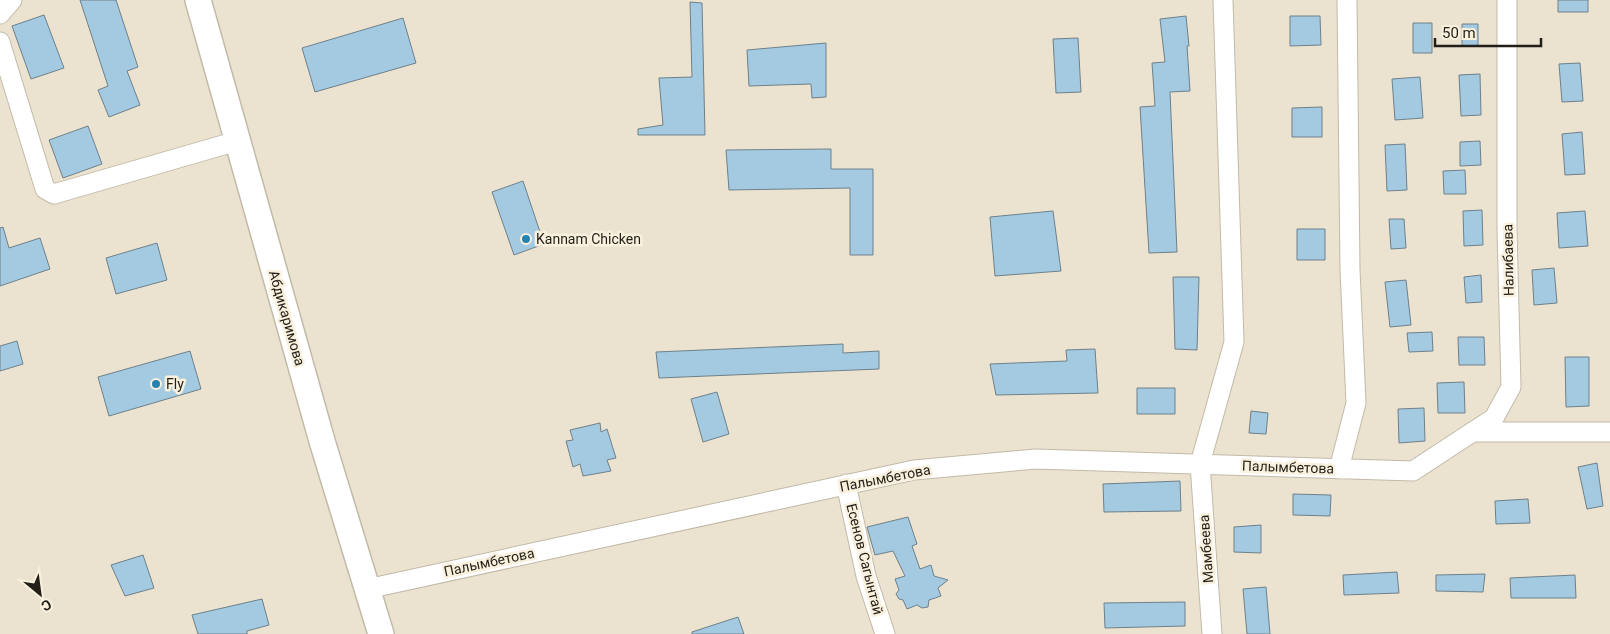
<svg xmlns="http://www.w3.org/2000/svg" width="1610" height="634" viewBox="0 0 1610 634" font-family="Roboto,sans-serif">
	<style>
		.building { fill: #a3cae1; stroke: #6e808a }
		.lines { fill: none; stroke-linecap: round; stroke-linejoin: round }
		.minor-casing { stroke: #c2baa8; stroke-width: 21 }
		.major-casing { stroke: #c2baa8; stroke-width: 28 }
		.minor { stroke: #fff; stroke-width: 19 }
		.major { stroke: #fff; stroke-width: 25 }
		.poi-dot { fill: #2683b0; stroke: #f9f0dd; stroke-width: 2 }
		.labels { text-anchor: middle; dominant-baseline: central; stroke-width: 5; stroke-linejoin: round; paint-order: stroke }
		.poi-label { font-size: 14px; fill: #221f18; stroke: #f9f0dd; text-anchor: start }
		.street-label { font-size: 14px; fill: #221f18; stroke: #f9f0dd }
	</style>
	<rect width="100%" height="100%" fill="#ebe3d0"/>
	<path class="building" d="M 80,0 L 116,0 L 138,67 L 127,71 L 140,105 L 109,117 L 98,90 L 108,86 Z
		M 1558,0 L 1588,0 L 1588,12 L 1558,12 Z
		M 690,2 L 702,3 L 705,135 L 638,135 L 638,129 L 663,125 L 659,78 L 692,77 Z
		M 44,15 L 64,68 L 31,79 L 12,26 Z
		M 1186,16 L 1189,46 L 1187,46 L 1190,91 L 1170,92 L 1177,252 L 1149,253 L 1140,107 L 1155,106 L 1152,63 L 1165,62 L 1160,19 Z
		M 1290,16 L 1320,16 L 1321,45 L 1290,46 Z
		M 403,18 L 416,63 L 315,92 L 302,48 Z
		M 1413,23 L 1432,23 L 1432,53 L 1413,53 Z
		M 1462,24 L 1478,24 L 1478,46 L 1462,46 Z
		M 1078,38 L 1081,92 L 1056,93 L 1053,39 Z
		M 826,43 L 826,97 L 812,98 L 811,84 L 749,86 L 747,50 Z
		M 1580,63 L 1583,101 L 1562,102 L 1559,64 Z
		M 1480,74 L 1481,115 L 1461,116 L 1459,75 Z
		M 1420,77 L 1423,118 L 1395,120 L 1392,79 Z
		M 1322,107 L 1322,137 L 1292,137 L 1292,108 Z
		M 88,126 L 102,164 L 63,178 L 49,140 Z
		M 1582,132 L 1585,174 L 1565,175 L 1562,134 Z
		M 1480,141 L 1481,165 L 1460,166 L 1460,142 Z
		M 1405,144 L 1407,190 L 1387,191 L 1385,145 Z
		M 831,149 L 831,169 L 873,169 L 873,255 L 850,255 L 850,188 L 729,190 L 726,150 Z
		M 1465,170 L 1466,194 L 1444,194 L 1443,171 Z
		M 523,181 L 544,244 L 514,255 L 492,192 Z
		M 1482,210 L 1483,245 L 1464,246 L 1463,211 Z
		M 1053,211 L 1061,271 L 995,276 L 990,217 Z
		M 1585,211 L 1588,246 L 1559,248 L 1557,213 Z
		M 1389,219 L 1404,219 L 1406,248 L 1391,249 Z
		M 3,227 L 9,248 L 40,238 L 50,269 L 0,286 L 0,228 Z
		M 1297,229 L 1325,229 L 1325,260 L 1297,260 Z
		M 157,243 L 167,280 L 116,294 L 106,258 Z
		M 1554,268 L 1557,303 L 1534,305 L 1532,270 Z
		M 1481,275 L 1482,302 L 1466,303 L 1464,277 Z
		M 1173,277 L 1199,277 L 1197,350 L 1175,349 Z
		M 1406,280 L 1411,325 L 1390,327 L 1385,282 Z
		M 1432,332 L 1433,351 L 1409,352 L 1407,333 Z
		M 1458,337 L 1484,337 L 1485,365 L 1459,365 Z
		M 17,341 L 23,364 L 0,371 L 0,346 Z
		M 843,344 L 843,353 L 879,351 L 879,369 L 659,378 L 656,352 Z
		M 1095,349 L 1098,393 L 996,395 L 990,364 L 1067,361 L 1066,350 Z
		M 190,351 L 201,389 L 109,416 L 98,377 Z
		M 1565,357 L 1589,357 L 1589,406 L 1566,407 Z
		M 1464,382 L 1465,413 L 1438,413 L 1437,383 Z
		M 1137,388 L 1175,388 L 1175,414 L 1137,414 Z
		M 717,392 L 729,434 L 703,442 L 691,399 Z
		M 1424,408 L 1425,441 L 1399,443 L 1398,409 Z
		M 1251,411 L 1268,413 L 1266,434 L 1249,433 Z
		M 600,423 L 601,432 L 607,429 L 616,458 L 607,460 L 611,471 L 583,476 L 580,464 L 573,467 L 566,441 L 573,440 L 570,430 Z
		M 1597,463 L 1603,506 L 1587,509 L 1578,467 Z
		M 1180,481 L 1181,511 L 1104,512 L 1103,484 Z
		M 1293,494 L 1331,495 L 1330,516 L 1293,515 Z
		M 1528,499 L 1530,523 L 1496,524 L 1495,501 Z
		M 908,517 L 917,544 L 912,546 L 920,569 L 931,565 L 934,576 L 948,580 L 938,588 L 941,596 L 929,600 L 928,607 L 922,608 L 917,605 L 907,609 L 903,600 L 899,599 L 896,594 L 899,590 L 895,579 L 905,576 L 893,551 L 875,555 L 867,527 Z
		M 1261,525 L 1261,553 L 1234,552 L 1234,527 Z
		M 143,555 L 154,588 L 125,596 L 111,565 Z
		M 1397,572 L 1399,593 L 1344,595 L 1343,575 Z
		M 1485,574 L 1483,592 L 1436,591 L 1436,575 Z
		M 1575,575 L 1576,598 L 1511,598 L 1510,578 Z
		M 1266,587 L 1270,634 L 1247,634 L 1243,589 Z
		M 262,599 L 269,625 L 247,631 L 247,634 L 198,634 L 192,615 Z
		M 1185,602 L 1185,626 L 1105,628 L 1104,603 Z
		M 738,617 L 744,634 L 692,634 L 692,632 Z"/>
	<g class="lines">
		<g class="minor-casing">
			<path id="minor" d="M 0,14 L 12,0
				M 0,42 L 45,189 L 54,194 L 237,141
				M 1472,432 L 1610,432
				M 1339,469 L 1356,403 L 1350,270 L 1347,0
				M 846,484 L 866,576 L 885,634
				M 367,589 L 914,470 L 1036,459 L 1413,471 L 1494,418 L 1511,387 L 1507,231 L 1507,0
				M 1212,634 L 1200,464 L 1234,342 L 1223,0"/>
		</g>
		<g class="major-casing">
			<path id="major" d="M 198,0 L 322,441 L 381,634"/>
		</g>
		<use href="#minor" class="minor"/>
		<use href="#major" class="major"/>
	</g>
	<g class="poi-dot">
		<circle cx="526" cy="239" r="5"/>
		<circle cx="156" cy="384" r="5"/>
	</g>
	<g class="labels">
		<g class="poi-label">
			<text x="536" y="239">Kannam Chicken</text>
			<text x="166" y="384">Fly</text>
		</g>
		<g class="street-label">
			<text transform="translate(1508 260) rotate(-91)">Налибаева</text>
			<text transform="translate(287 318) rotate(74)">Абдикаримова</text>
			<text transform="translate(1288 467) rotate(2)">Палымбетова</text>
			<text transform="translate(885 478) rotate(-11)">Палымбетова</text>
			<text transform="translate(1206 549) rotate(-94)">Мамбеева</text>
			<text transform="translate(865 559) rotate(76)">Есенов Сагынтай</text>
			<text transform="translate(489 562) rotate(-12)">Палымбетова</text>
		</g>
	</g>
	<g transform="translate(40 594) rotate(151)" stroke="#f9f0dd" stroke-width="4" paint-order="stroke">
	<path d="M0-4L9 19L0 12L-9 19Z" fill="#221f18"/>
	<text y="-8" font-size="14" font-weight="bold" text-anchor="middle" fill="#221f18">С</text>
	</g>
	<path d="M1435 38v8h106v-8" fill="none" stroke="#221f18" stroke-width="2.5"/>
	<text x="1442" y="38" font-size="15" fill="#221f18" stroke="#f9f0dd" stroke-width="4" paint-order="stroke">50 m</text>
</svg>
